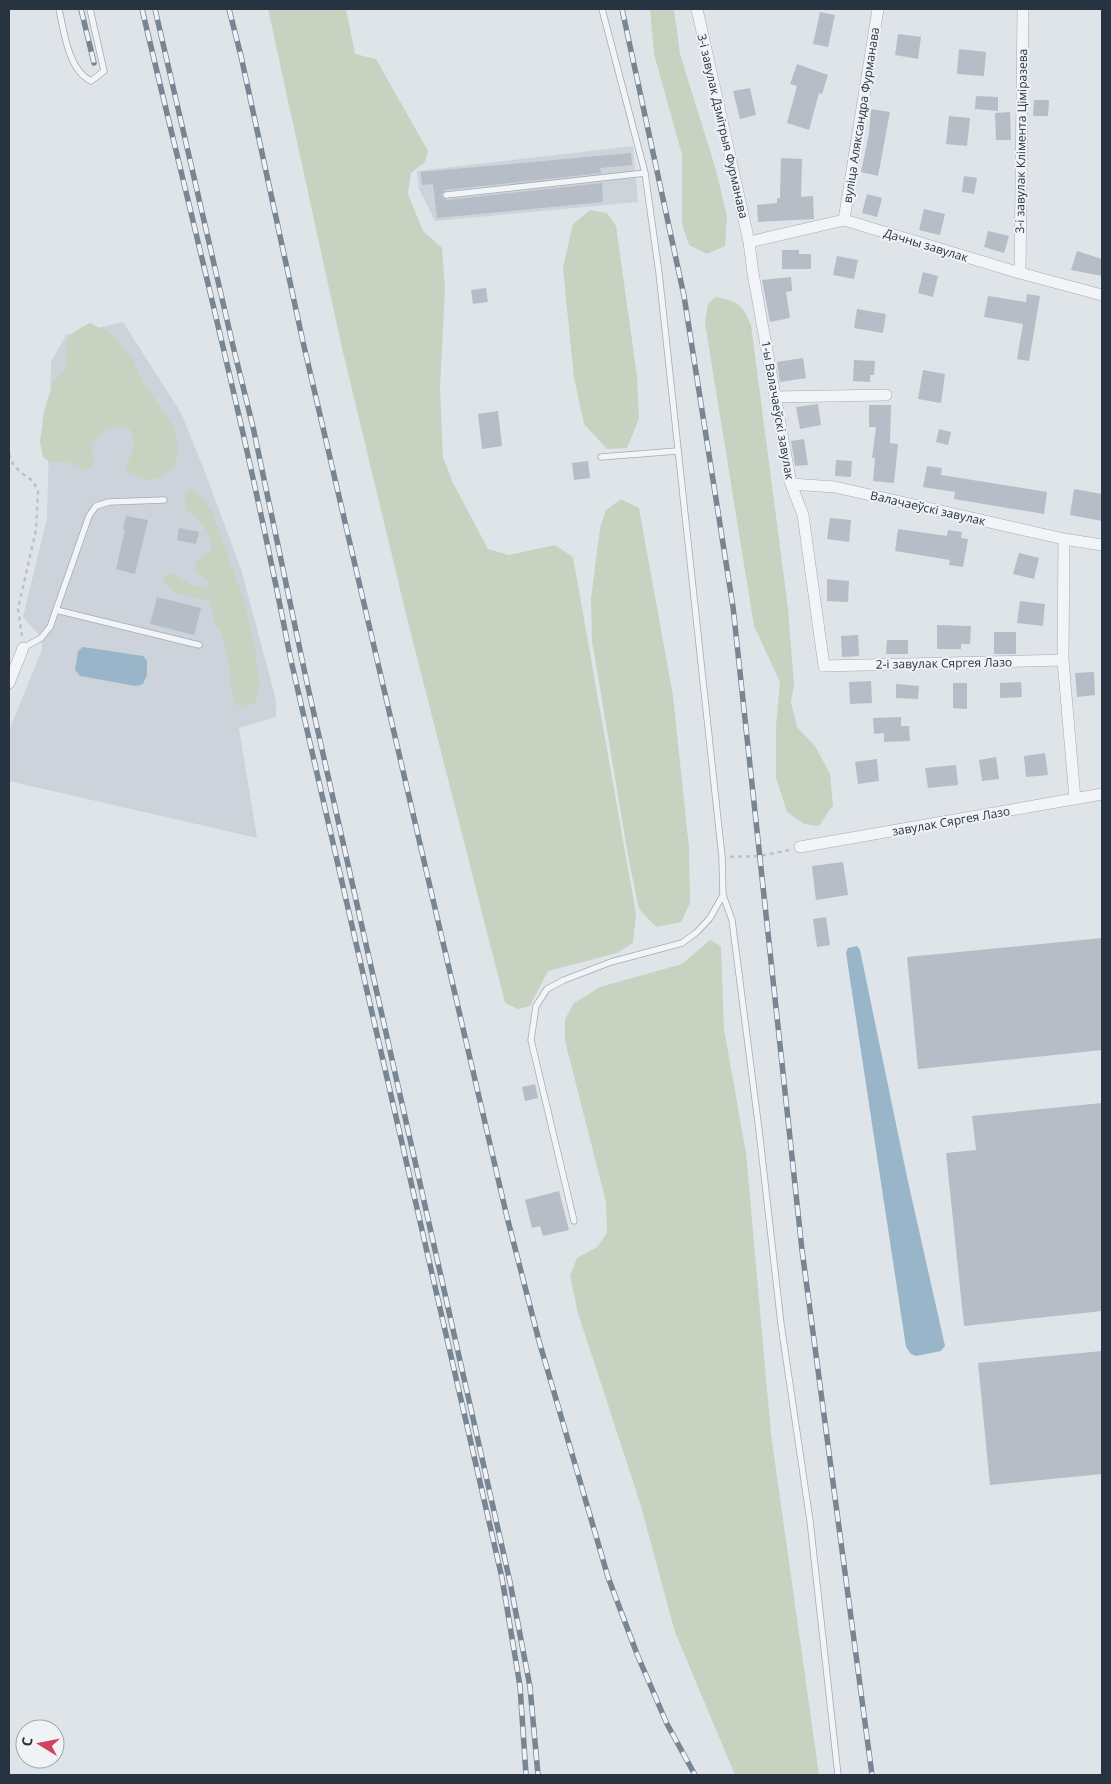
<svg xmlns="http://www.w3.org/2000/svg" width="1111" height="1784" viewBox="0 0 1111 1784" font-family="'Open Sans',sans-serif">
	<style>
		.built { fill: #cdd3db }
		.green { fill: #c7d3c0 }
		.water { fill: #99b5ca }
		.building { fill: #b6bdc6 }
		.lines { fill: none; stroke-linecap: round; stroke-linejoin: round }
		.lane-casing { stroke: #a4abb3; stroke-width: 7 }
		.street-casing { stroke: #a4abb3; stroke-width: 12 }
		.path { stroke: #bdc2c8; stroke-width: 2.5; stroke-dasharray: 4 4; stroke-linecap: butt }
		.lane { stroke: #f2f4f7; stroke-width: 5.5 }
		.street { stroke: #f2f4f7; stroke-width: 11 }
		.rail-casing { stroke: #788593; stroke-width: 5.5 }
		.rail { stroke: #eff3f6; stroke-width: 4; stroke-dasharray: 11; stroke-linecap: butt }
		.labels { text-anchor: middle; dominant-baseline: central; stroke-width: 4; stroke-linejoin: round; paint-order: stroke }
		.street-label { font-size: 12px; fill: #283341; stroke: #eff3f6 }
	</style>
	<rect width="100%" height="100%" fill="#dfe4e9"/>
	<path class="built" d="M 633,146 L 638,202 L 435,221 L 419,189 L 417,171 Z
		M 123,322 L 181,413 L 203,467 L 241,569 L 276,700 L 276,717 L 239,728 L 257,838 L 9,781 L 9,730 L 42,650 L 41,637 L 23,617 L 47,518 L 51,362 L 66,335 Z"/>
	<path class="green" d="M 268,9 L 346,9 L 355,54 L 376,59 L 428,151 L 425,162 L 411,173 L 408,194 L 423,231 L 442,248 L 445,288 L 440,390 L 443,457 L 453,483 L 488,549 L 509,555 L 555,545 L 573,557 L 636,914 L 633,943 L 617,953 L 548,971 L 530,1006 L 518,1009 L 505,1003 L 408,622 L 342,348 Z
		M 650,9 L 674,9 L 680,54 L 716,170 L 727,217 L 725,246 L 707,254 L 689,245 L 682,224 L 682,155 L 654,54 Z
		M 590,210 L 607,213 L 616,226 L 637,376 L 639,419 L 627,448 L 607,449 L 584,424 L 574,378 L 563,268 L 573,224 Z
		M 715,297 C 738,301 742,304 751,325 L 788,608 L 794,684 L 791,702 L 797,727 L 815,746 L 830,774 L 833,805 L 819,826 L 804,824 L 787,812 L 776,778 L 776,726 L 780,682 L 754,626 L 705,323 L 708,304 Z
		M 90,323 L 110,333 L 131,356 L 144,383 L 174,428 L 179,450 L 172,470 L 160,478 L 145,480 L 125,471 C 129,458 139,441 129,428 C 106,426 107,429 91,444 L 94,460 L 91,468 L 85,470 L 65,461 L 49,462 L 43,457 L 40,442 L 44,412 L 53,382 L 67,366 C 65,339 64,336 90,323 Z
		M 192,490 L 204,499 L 212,512 L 245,604 L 255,648 L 260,687 L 256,701 L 244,708 L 237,705 L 233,699 L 228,658 L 223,637 L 216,625 L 210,602 L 174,592 L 162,581 L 166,574 L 173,574 L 194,586 L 208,589 L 210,582 L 197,573 L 195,566 L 198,559 L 211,551 C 214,532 197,520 185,508 L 185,493 Z
		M 621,499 L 639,508 L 673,696 L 689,848 L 690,903 L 681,922 L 656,927 L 639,909 L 629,861 L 592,641 L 591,599 L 600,528 L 606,510 Z
		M 710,940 L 721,946 L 724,1029 L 746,1153 L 771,1434 L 819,1775 L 735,1775 L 675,1632 L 640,1503 L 578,1313 L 570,1276 L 577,1258 L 597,1247 L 607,1233 L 606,1202 L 565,1041 L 565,1019 L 574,1003 L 600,987 L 682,964 Z"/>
	<path class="water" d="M 83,647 L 143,656 L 147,661 L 147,675 L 143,684 L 136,686 L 80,676 L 75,670 L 78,651 Z
		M 857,946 L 860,950 L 907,1177 L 945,1346 L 941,1351 L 916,1356 L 911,1354 L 906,1347 L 846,953 L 848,948 Z"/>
	<path class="building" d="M 820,12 L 835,15 L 828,47 L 813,44 Z
		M 898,34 L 921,37 L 918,59 L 895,55 Z
		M 959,49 L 986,52 L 984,76 L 957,74 Z
		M 797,64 L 828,75 L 822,94 L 819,93 L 809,130 L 787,123 L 797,86 L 790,84 Z
		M 750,88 L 756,115 L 740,119 L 733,91 Z
		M 976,96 L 998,97 L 998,111 L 975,109 Z
		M 1034,100 L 1049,100 L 1048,116 L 1033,116 Z
		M 871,109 L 890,112 L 878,176 L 861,172 L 869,133 Z
		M 1010,112 L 1011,140 L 996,140 L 995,113 Z
		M 949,116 L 970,118 L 967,146 L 946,144 Z
		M 631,153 L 632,165 L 600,168 L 601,173 L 445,190 L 441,195 L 443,198 L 447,200 L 602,183 L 603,202 L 437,218 L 433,184 L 422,185 L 421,172 Z
		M 781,158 L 802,159 L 801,197 L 813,196 L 814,219 L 758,222 L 757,205 L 777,203 L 777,198 L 780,198 Z
		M 964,176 L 977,178 L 974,194 L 962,192 Z
		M 867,194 L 882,198 L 877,217 L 862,213 Z
		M 924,209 L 945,214 L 940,235 L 919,230 Z
		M 988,231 L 1009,236 L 1004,253 L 984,247 Z
		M 782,250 L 799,250 L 799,254 L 811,254 L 811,269 L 782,269 Z
		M 1077,251 L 1102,259 L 1102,276 L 1071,270 Z
		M 837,256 L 858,260 L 854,279 L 833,275 Z
		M 923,272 L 938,276 L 933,297 L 918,293 Z
		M 791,277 L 792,291 L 786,292 L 790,318 L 770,322 L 762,280 Z
		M 486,288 L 488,302 L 473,304 L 471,290 Z
		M 1027,294 L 1040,296 L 1029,361 L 1017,359 L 1023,324 L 984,317 L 988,296 L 1026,302 Z
		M 857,309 L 886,314 L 883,333 L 854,328 Z
		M 803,358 L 806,378 L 780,382 L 777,362 Z
		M 854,360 L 875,361 L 874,375 L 870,375 L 870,382 L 853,381 Z
		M 923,370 L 945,374 L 941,403 L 918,399 Z
		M 818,404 L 821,425 L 800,429 L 796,407 Z
		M 869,405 L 891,405 L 890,443 L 898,444 L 894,483 L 873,481 L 875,458 L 872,458 L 876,427 L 869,427 Z
		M 498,411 L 502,446 L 482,449 L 478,414 Z
		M 939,429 L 951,432 L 948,445 L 936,442 Z
		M 804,439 L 808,465 L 795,466 L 791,441 Z
		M 836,460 L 852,461 L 851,477 L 835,476 Z
		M 588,461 L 590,478 L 574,480 L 572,463 Z
		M 927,466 L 942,468 L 941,475 L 1047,492 L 1044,514 L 954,499 L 955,492 L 923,487 Z
		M 1074,489 L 1102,494 L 1102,521 L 1070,515 Z
		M 126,516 L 148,520 L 135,574 L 116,569 L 125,530 L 123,529 Z
		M 830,518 L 851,520 L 849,542 L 827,539 Z
		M 179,528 L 199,532 L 196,544 L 177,540 Z
		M 898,529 L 947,536 L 948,530 L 962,532 L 961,538 L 968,539 L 963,567 L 949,565 L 950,560 L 895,551 Z
		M 1019,553 L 1039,558 L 1034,579 L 1013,574 Z
		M 827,579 L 849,581 L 848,602 L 827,601 Z
		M 157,597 L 201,608 L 194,635 L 150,624 Z
		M 1020,601 L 1045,604 L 1043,626 L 1017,623 Z
		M 937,625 L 971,626 L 970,644 L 961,644 L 961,649 L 937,649 Z
		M 994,632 L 1016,632 L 1016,654 L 994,654 Z
		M 858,635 L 859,656 L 842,657 L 841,636 Z
		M 887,640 L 908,640 L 908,654 L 886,654 Z
		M 1094,672 L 1095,695 L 1077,697 L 1075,673 Z
		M 871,681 L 872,703 L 850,704 L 849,682 Z
		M 1021,682 L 1022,697 L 1000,698 L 1000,683 Z
		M 953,683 L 967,683 L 967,709 L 953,708 Z
		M 896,684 L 919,686 L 918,699 L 896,698 Z
		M 901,717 L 901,726 L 909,726 L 910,741 L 884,742 L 884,733 L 874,734 L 873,718 Z
		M 1045,753 L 1048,775 L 1026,777 L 1024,756 Z
		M 996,757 L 999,779 L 982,781 L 979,760 Z
		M 877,759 L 879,781 L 858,784 L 855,762 Z
		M 956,765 L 958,785 L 928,788 L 925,768 Z
		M 843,862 L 848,895 L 816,900 L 812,866 Z
		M 826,917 L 830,945 L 817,947 L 813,919 Z
		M 1102,938 L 1102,1050 L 918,1069 L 907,957 Z
		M 535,1084 L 538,1098 L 525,1101 L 522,1087 Z
		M 1102,1103 L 1102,1311 L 964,1326 L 946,1153 L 976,1150 L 972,1116 Z
		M 559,1191 L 569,1230 L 543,1236 L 540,1226 L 532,1228 L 525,1200 Z
		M 1102,1351 L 1102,1474 L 990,1485 L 978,1363 Z"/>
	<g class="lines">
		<g class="lane-casing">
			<path id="lane" d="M 59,9 C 64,31 68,70 91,81 L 104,71 L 90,9
				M 446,195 L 645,173 L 602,9
				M 601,457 L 677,451
				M 56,610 L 199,645
				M 23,648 L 41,638 L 50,627 L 89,516 L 96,506 L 109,502 L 164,500
				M 723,895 L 732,920 L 759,1130 L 781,1324 L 810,1521 L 838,1775
				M 574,1221 L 531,1040 L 536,1006 L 547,989 L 564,980 L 611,962 L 682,943 L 697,932 L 710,918 L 723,895 L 722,857 L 659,273 L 645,173"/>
		</g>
		<g class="street-casing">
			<path id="street" d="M 697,9 L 749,242 L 753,273 L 791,484 L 803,515 L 824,666 L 1063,660
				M 844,220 L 878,9
				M 749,242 L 844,220 L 1020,273 L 1102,295
				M 1020,273 L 1023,9
				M 775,397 L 886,395
				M 791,484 L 835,487 L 1064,539 L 1102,545
				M 1064,539 L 1063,660 L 1075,799
				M 9,683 L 23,648
				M 800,847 L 1102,794"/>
		</g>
		<path class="path" d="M 9,454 L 13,464 L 20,472 L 33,481 L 38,491 L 36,530 L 18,609 L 22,636
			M 730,857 L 760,856 L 789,850"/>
		<use href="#lane" class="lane"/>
		<use href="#street" class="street"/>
		<g class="rail-casing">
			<path id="rail" d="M 81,9 L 94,63
				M 142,9 C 193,224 248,438 290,656 L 502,1578 L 520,1686 L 526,1775
				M 155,9 L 233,346 L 253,427 L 307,683 L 510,1582 L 530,1687 L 538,1775
				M 229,9 L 241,56 L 303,342 L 507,1217 L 539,1341 L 608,1577 L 637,1654 L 667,1724 L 695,1775
				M 622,9 L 684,296 L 733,607 L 802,1250 L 872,1775"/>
		</g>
		<use href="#rail" class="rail"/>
	</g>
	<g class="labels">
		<g class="street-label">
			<text transform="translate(861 115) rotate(-81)">вуліца Аляксандра Фурманава</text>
			<text transform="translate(723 126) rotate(77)">3-і завулак Дзмітрыя Фурманава</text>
			<text transform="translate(1021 141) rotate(-89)">3-і завулак Клімента Ціміразева</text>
			<text transform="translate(926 245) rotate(17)">Дачны завулак</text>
			<text transform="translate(778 410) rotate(80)">1-ы Валачаеўскі завулак</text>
			<text transform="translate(928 508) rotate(13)">Валачаеўскі завулак</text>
			<text transform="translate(944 663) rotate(-1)">2-і завулак Сяргея Лазо</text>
			<text transform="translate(951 821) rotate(-10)">завулак Сяргея Лазо</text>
		</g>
	</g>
	<rect width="1111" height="1784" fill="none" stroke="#283341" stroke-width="20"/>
	<g transform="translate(40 1744) rotate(280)"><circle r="24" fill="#eff3f6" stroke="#9fa6ae"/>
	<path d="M0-4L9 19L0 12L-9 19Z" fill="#d14162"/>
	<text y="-8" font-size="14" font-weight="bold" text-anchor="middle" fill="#283341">С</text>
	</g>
</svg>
